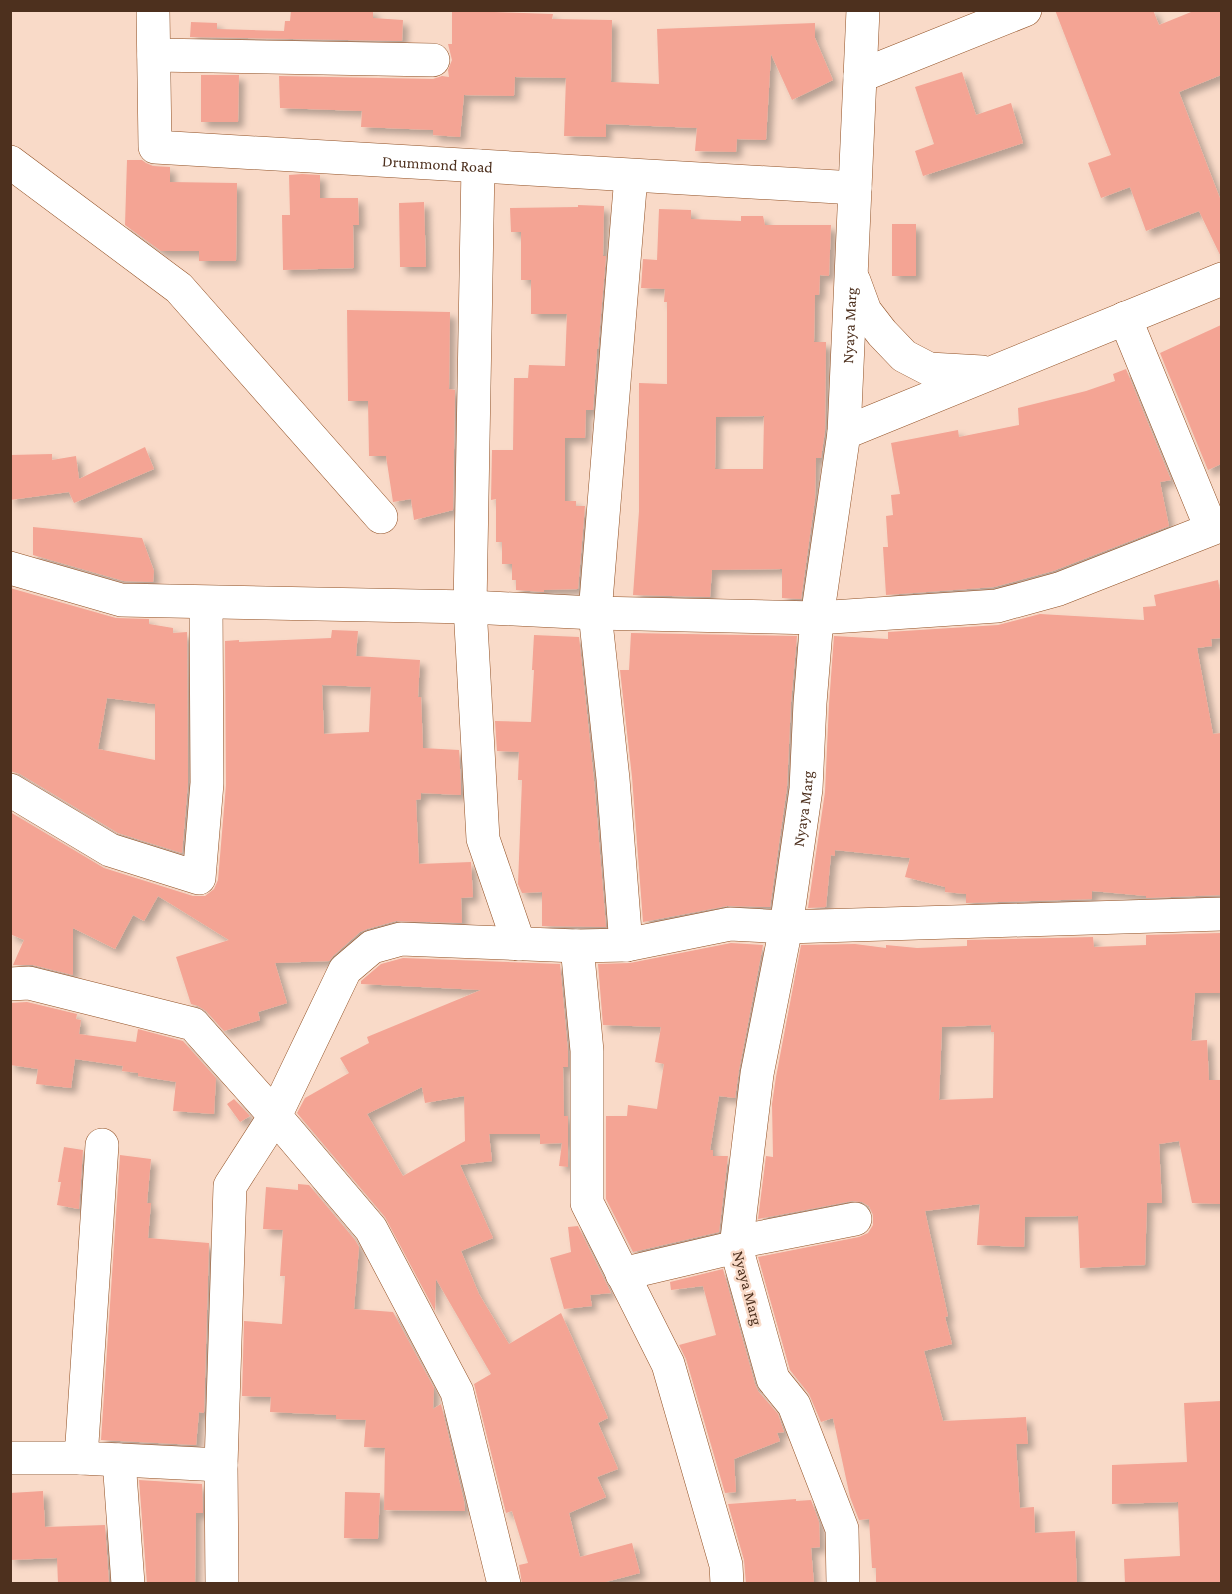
<svg xmlns="http://www.w3.org/2000/svg" width="1232" height="1594" viewBox="0 0 1232 1594" font-family="'Crimson Pro',serif">
	<style>
		.building { fill: #f4a494; fill-rule: evenodd; filter: url(#shadow) }
		.lines { fill: none; stroke-linecap: round; stroke-linejoin: round }
		.minor-casing { stroke: #915024; stroke-width: 34 }
		.minor { stroke: #fff; stroke-width: 33 }
		.labels { text-anchor: middle; dominant-baseline: central; stroke-width: 5; stroke-linejoin: round; paint-order: stroke }
		.street-label { font-size: 16px; fill: #4d301e; stroke: #f9dac8 }
	</style>
	<defs>
		<filter id="shadow"><feDropShadow dx="5.5" dy="5.5" stdDeviation="3" flood-color="#0004"/></filter>
	</defs>
	<rect width="100%" height="100%" fill="#f9dac8"/>
	<path class="building" d="M 291,10 L 373,10 L 373,18 L 403,20 L 402,41 L 190,37 L 191,22 L 217,23 L 217,29 L 284,31 L 285,21 L 290,21 Z
		M 452,10 L 494,10 L 494,12 L 553,14 L 552,19 L 612,20 L 611,82 L 659,84 L 657,29 L 815,23 L 815,38 L 833,80 L 792,100 L 771,54 L 766,140 L 737,139 L 736,152 L 695,151 L 697,128 L 606,124 L 606,137 L 564,136 L 566,78 L 515,77 L 514,96 L 464,95 L 460,137 L 433,135 L 433,130 L 361,127 L 362,111 L 280,108 L 279,76 L 433,79 L 442,76 L 449,77 L 448,70 L 452,60 L 448,44 L 452,44 Z
		M 1055,10 L 1153,10 L 1159,25 L 1196,10 L 1221,10 L 1221,75 L 1179,92 L 1221,201 L 1221,257 L 1199,211 L 1146,231 L 1130,187 L 1101,198 L 1088,163 L 1111,155 Z
		M 962,72 L 976,115 L 1011,103 L 1023,143 L 923,176 L 915,151 L 934,144 L 915,87 Z
		M 201,75 L 239,75 L 238,122 L 201,122 Z
		M 127,160 L 142,160 L 146,163 L 153,166 L 170,167 L 170,182 L 237,183 L 236,261 L 199,261 L 199,251 L 161,251 L 125,225 Z
		M 302,174 L 320,175 L 320,198 L 358,198 L 359,225 L 353,225 L 354,268 L 283,270 L 282,215 L 290,215 L 289,175 Z
		M 424,202 L 426,267 L 400,267 L 399,203 Z
		M 578,205 L 604,206 L 603,256 L 606,256 L 598,349 L 597,349 L 593,410 L 586,410 L 585,438 L 565,438 L 565,501 L 576,501 L 576,506 L 585,506 L 578,589 L 544,590 L 544,592 L 516,590 L 516,580 L 512,580 L 512,564 L 502,564 L 502,542 L 496,542 L 496,499 L 491,500 L 492,450 L 513,450 L 514,378 L 528,378 L 529,365 L 565,366 L 567,314 L 531,314 L 531,280 L 521,280 L 521,232 L 511,232 L 510,208 L 578,207 Z
		M 659,209 L 691,210 L 691,219 L 741,221 L 741,216 L 763,216 L 765,225 L 831,225 L 829,276 L 820,275 L 819,295 L 815,295 L 814,342 L 826,342 L 825,431 L 821,458 L 816,458 L 815,499 L 801,599 L 782,598 L 782,569 L 712,570 L 710,597 L 633,595 L 639,511 L 639,383 L 667,384 L 667,302 L 664,302 L 665,289 L 641,288 L 643,259 L 657,260 ZM 764,416 L 763,469 L 715,469 L 716,417 Z
		M 892,224 L 916,224 L 916,276 L 892,276 Z
		M 347,310 L 450,312 L 449,389 L 455,390 L 453,510 L 414,520 L 411,499 L 393,502 L 386,456 L 369,456 L 368,401 L 348,401 Z
		M 1221,325 L 1221,464 L 1208,470 L 1160,353 Z
		M 1126,369 L 1171,480 L 1160,482 L 1169,526 L 1053,571 L 994,587 L 886,595 L 883,547 L 888,547 L 886,516 L 893,515 L 891,495 L 900,494 L 891,443 L 958,430 L 959,437 L 1019,425 L 1018,408 L 1086,391 L 1115,381 L 1113,374 Z
		M 145,447 L 154,469 L 74,503 L 69,492 L 10,500 L 10,455 L 52,454 L 52,460 L 76,456 L 79,479 Z
		M 33,527 L 142,538 L 154,571 L 153,582 L 124,581 L 33,555 Z
		M 1218,580 L 1221,597 L 1221,638 L 1211,639 L 1212,646 L 1197,648 L 1213,734 L 1221,733 L 1221,895 L 1146,898 L 1146,896 L 1092,891 L 1092,899 L 966,903 L 966,894 L 945,892 L 945,887 L 905,877 L 910,858 L 835,850 L 835,856 L 831,855 L 826,907 L 808,908 L 825,792 L 829,704 L 834,636 L 888,639 L 888,632 L 998,625 L 1040,614 L 1144,620 L 1143,607 L 1156,606 L 1154,595 Z
		M 10,588 L 116,618 L 149,619 L 149,624 L 173,628 L 173,633 L 187,632 L 188,782 L 182,853 L 118,833 L 20,774 L 10,771 ZM 107,698 L 155,704 L 155,760 L 98,749 Z
		M 332,630 L 358,631 L 356,656 L 420,660 L 418,697 L 421,697 L 423,748 L 459,750 L 461,786 L 461,795 L 421,793 L 421,799 L 416,800 L 419,864 L 471,862 L 473,897 L 461,898 L 462,923 L 396,921 L 367,929 L 360,932 L 333,956 L 329,961 L 275,963 L 287,1003 L 258,1012 L 260,1020 L 224,1031 L 206,1011 L 198,1006 L 191,1004 L 176,957 L 229,940 L 158,896 L 144,921 L 133,915 L 115,949 L 73,928 L 73,975 L 33,965 L 13,965 L 24,940 L 10,934 L 10,812 L 104,868 L 193,896 L 205,896 L 214,889 L 218,880 L 226,785 L 225,641 L 239,640 L 239,642 L 331,638 ZM 322,685 L 371,687 L 369,732 L 324,734 Z
		M 631,633 L 797,636 L 791,702 L 787,787 L 770,907 L 727,906 L 643,922 L 632,777 L 620,670 L 629,670 Z
		M 534,635 L 579,637 L 594,781 L 606,927 L 542,926 L 542,892 L 522,893 L 518,884 L 522,780 L 518,780 L 519,752 L 497,751 L 495,721 L 531,722 L 534,670 L 532,670 Z
		M 1221,933 L 1220,993 L 1195,993 L 1191,1041 L 1207,1040 L 1209,1080 L 1221,1080 L 1221,1204 L 1192,1203 L 1179,1141 L 1159,1144 L 1162,1203 L 1147,1203 L 1145,1265 L 1080,1268 L 1078,1216 L 1025,1217 L 1024,1247 L 977,1245 L 980,1204 L 925,1211 L 948,1316 L 945,1317 L 952,1344 L 924,1351 L 943,1421 L 1026,1417 L 1028,1444 L 1016,1444 L 1020,1508 L 1034,1507 L 1035,1533 L 1075,1531 L 1077,1584 L 876,1584 L 876,1568 L 872,1568 L 869,1519 L 859,1520 L 850,1497 L 833,1418 L 821,1422 L 809,1394 L 790,1370 L 758,1257 L 859,1237 L 868,1233 L 873,1225 L 873,1215 L 869,1206 L 862,1202 L 852,1201 L 758,1219 L 766,1156 L 773,1157 L 772,1104 L 776,1077 L 801,945 L 855,944 L 886,948 L 886,945 L 917,948 L 967,946 L 967,940 L 1093,937 L 1094,947 L 1146,945 L 1146,935 ZM 991,1025 L 991,1032 L 994,1032 L 993,1098 L 939,1100 L 942,1027 Z
		M 731,943 L 763,945 L 739,1070 L 735,1098 L 719,1096 L 710,1150 L 713,1150 L 713,1156 L 728,1156 L 719,1232 L 633,1252 L 606,1199 L 606,1116 L 627,1116 L 628,1105 L 657,1109 L 664,1064 L 655,1062 L 661,1027 L 603,1025 L 598,964 L 630,963 Z
		M 403,958 L 560,964 L 568,1052 L 568,1067 L 563,1067 L 564,1116 L 568,1116 L 568,1167 L 559,1166 L 562,1143 L 540,1144 L 540,1134 L 489,1134 L 492,1161 L 460,1165 L 493,1238 L 461,1251 L 479,1294 L 509,1344 L 561,1313 L 608,1418 L 598,1423 L 618,1469 L 597,1477 L 606,1497 L 569,1513 L 580,1557 L 632,1543 L 640,1573 L 598,1584 L 522,1584 L 519,1565 L 528,1563 L 512,1511 L 506,1513 L 474,1384 L 491,1374 L 436,1279 L 435,1311 L 385,1217 L 297,1113 L 305,1098 L 349,1073 L 340,1058 L 369,1043 L 367,1037 L 481,990 L 361,984 L 361,981 L 381,964 ZM 422,1087 L 425,1103 L 464,1096 L 465,1141 L 403,1176 L 367,1114 Z
		M 27,1002 L 77,1014 L 76,1019 L 81,1020 L 79,1034 L 136,1042 L 138,1029 L 183,1041 L 216,1078 L 214,1114 L 173,1111 L 176,1082 L 138,1076 L 138,1073 L 122,1071 L 123,1066 L 75,1059 L 71,1088 L 36,1084 L 38,1069 L 10,1065 L 10,1003 Z
		M 234,1099 L 250,1116 L 240,1122 L 227,1104 Z
		M 64,1147 L 83,1150 L 79,1209 L 57,1205 L 61,1182 L 58,1182 Z
		M 120,1155 L 151,1159 L 147,1203 L 151,1203 L 148,1238 L 209,1243 L 204,1413 L 199,1412 L 196,1445 L 101,1440 Z
		M 298,1184 L 309,1185 L 355,1240 L 359,1247 L 354,1309 L 393,1312 L 434,1388 L 433,1409 L 441,1404 L 464,1501 L 465,1511 L 384,1510 L 385,1448 L 364,1447 L 366,1420 L 336,1419 L 336,1415 L 270,1412 L 271,1397 L 242,1396 L 244,1321 L 282,1324 L 285,1276 L 280,1276 L 283,1230 L 263,1229 L 266,1187 L 298,1190 Z
		M 578,1226 L 611,1293 L 590,1295 L 592,1306 L 564,1309 L 550,1258 L 571,1252 L 568,1227 Z
		M 723,1269 L 755,1384 L 758,1391 L 778,1414 L 784,1432 L 777,1433 L 780,1441 L 734,1459 L 736,1492 L 725,1493 L 686,1359 L 679,1345 L 716,1335 L 703,1286 L 671,1290 L 670,1282 Z
		M 1221,1401 L 1221,1584 L 1125,1584 L 1124,1559 L 1180,1556 L 1178,1502 L 1112,1504 L 1112,1465 L 1187,1462 L 1184,1403 Z
		M 139,1480 L 202,1484 L 203,1513 L 196,1513 L 195,1584 L 147,1584 Z
		M 43,1491 L 45,1527 L 105,1525 L 109,1584 L 58,1584 L 57,1558 L 10,1560 L 10,1493 Z
		M 345,1492 L 380,1493 L 378,1539 L 344,1538 Z
		M 796,1499 L 796,1501 L 811,1500 L 819,1522 L 820,1547 L 811,1548 L 814,1584 L 746,1584 L 744,1560 L 728,1504 Z"/>
	<g class="lines">
		<g class="minor-casing">
			<g id="minor">
				<path id="s1" d="M 153,10 L 155,147 L 855,188"/>
				<path d="M 154,55 L 433,60"/>
				<path d="M 860,76 L 1025,10"/>
				<path d="M 10,162 L 179,288 L 381,517"/>
				<path d="M 478,166 L 470,607 L 483,839 L 519,944"/>
				<path d="M 854,281 L 865,311 L 882,333 L 904,356 L 929,369 L 982,372"/>
				<path d="M 1125,318 L 1211,528"/>
				<path d="M 844,433 L 1222,279"/>
				<path d="M 10,568 L 121,600 L 470,607 L 595,613 L 817,618 L 997,606 L 1059,589 L 1222,525"/>
				<path d="M 10,790 L 110,850 L 199,878 L 207,783 L 206,603"/>
				<path d="M 626,945 L 613,779 L 595,613 L 631,176"/>
				<path d="M 577,946 L 587,1051 L 587,1203 L 668,1364 L 726,1565 L 727,1584"/>
				<path d="M 10,984 L 29,983 L 193,1024 L 275,1116 L 230,1186 L 221,1465 L 222,1584"/>
				<path d="M 102,1145 L 81,1458 L 221,1465"/>
				<path d="M 622,1274 L 736,1247 L 742,1241 L 855,1219"/>
				<path d="M 10,1458 L 81,1458"/>
				<path d="M 119,1460 L 128,1584"/>
				<path d="M 504,1584 L 457,1392 L 371,1229 L 275,1116 L 345,970 L 372,947 L 401,939 L 577,946 L 626,945 L 730,924 L 786,927 L 1222,914"/>
				<path id="s2" d="M 843,1584 L 842,1529 L 794,1405 L 773,1379 L 736,1247 L 757,1074 L 786,927 L 806,789 L 810,703 L 817,618 L 844,433 L 863,10"/>
			</g>
		</g>
		<use href="#minor" class="minor"/>
	</g>
	<g class="labels">
		<g class="street-label">
			<text stroke="none"><textPath href="#s1" startOffset="420">Drummond Road</textPath></text>
			<text stroke="none"><textPath href="#s2" startOffset="1288">Nyaya Marg</textPath></text>
			<text stroke="none"><textPath href="#s2" startOffset="802">Nyaya Marg</textPath></text>
			<text transform="translate(748 1288) rotate(75)">Nyaya Marg</text>
		</g>
	</g>
	<rect width="1232" height="1594" fill="none" stroke="#4d301e" stroke-width="24"/>
</svg>
